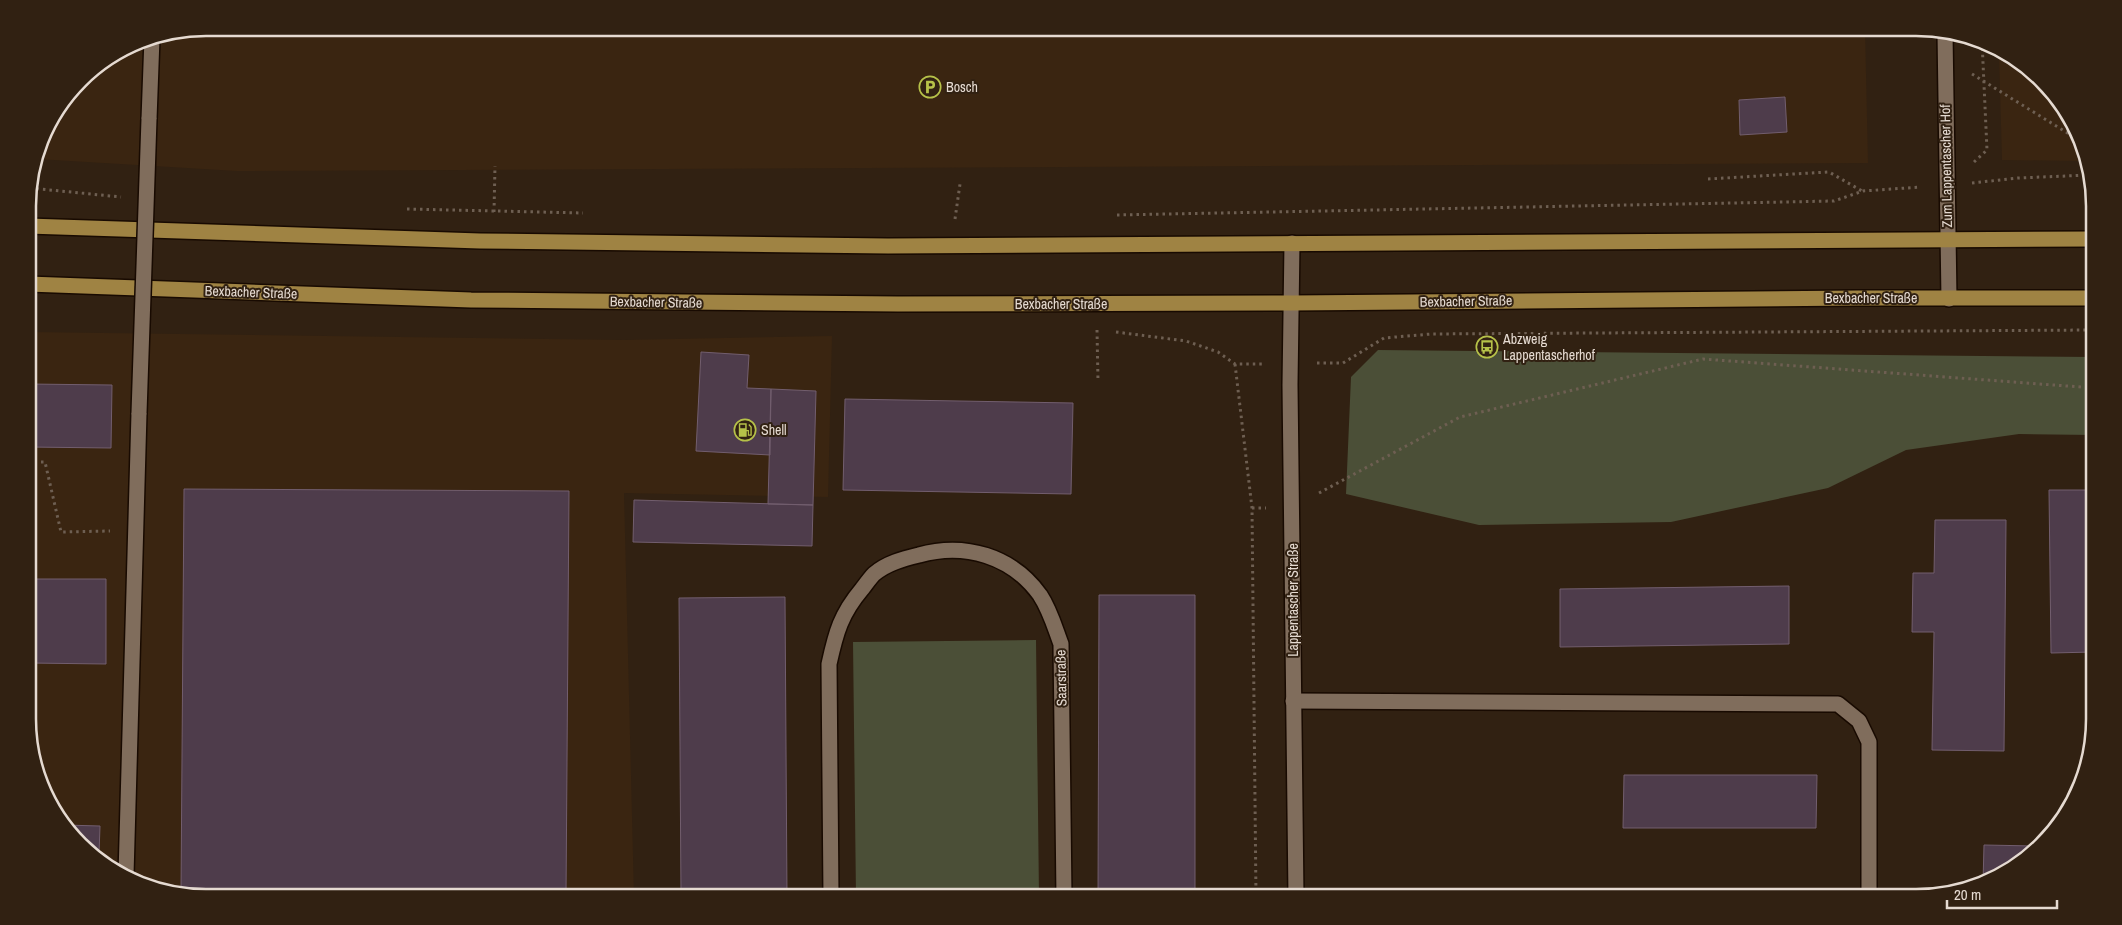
<svg xmlns="http://www.w3.org/2000/svg" width="2122" height="925" viewBox="0 0 2122 925" font-family="'Archivo Narrow',sans-serif">
	<style>
		.built { fill: #3a2511 }
		.green { fill: #4b4f37 }
		.building { fill: #4e3c4b; stroke: #725e6e }
		.lines { fill: none; stroke-linecap: round; stroke-linejoin: round }
		.lane-casing { stroke: #180a01; stroke-width: 18 }
		.street-casing { stroke: #180a01; stroke-width: 18 }
		.primary-casing { stroke: #180a01; stroke-width: 18 }
		.path { stroke: #6e5f52; stroke-width: 3; stroke-dasharray: 2.5 4; stroke-linecap: butt }
		.lane { stroke: #806d5c; stroke-width: 15 }
		.street { stroke: #806d5c; stroke-width: 15 }
		.primary { stroke: #9f8343; stroke-width: 15 }
		.lane-bridge-casing { stroke: #180a01; stroke-width: 18; stroke-linecap: butt }
		.lane-bridge { stroke: #806d5c; stroke-width: 15 }
		.labels { text-anchor: middle; dominant-baseline: central; stroke-width: 4; stroke-linejoin: round; paint-order: stroke }
		.poi-label { font-size: 14px; fill: #e5dad1; stroke: #312112; text-anchor: start }
		.street-label { font-size: 14px; fill: #e5dad1; stroke: #312112 }
		.rim { fill: none; stroke: #e5dad1; stroke-width: 2.5 }
	</style>
	<rect width="100%" height="100%" fill="#312112"/>
	<path class="built" d="M 207,28 L 1865,28 L 1868,163 L 237,171 L 37,159 L 46,128 L 88,72 L 138,41 Z
		M 1999,53 L 2057,97 L 2083,161 L 2002,160 Z
		M 28,332 L 624,340 L 832,336 L 828,497 L 624,493 L 634,897 L 207,897 L 138,884 L 65,828 L 29,742 Z"/>
	<path class="green" d="M 1378,350 L 2093,357 L 2094,435 L 2019,434 L 1906,450 L 1828,488 L 1671,522 L 1479,525 L 1346,494 L 1351,377 Z
		M 1036,640 L 1039,897 L 856,897 L 853,642 Z"/>
	<path class="building" d="M 1785,97 L 1787,132 L 1740,135 L 1739,100 Z
		M 701,352 L 749,355 L 747,388 L 771,389 L 770,455 L 696,451 Z
		M 28,384 L 112,385 L 111,448 L 28,447 Z
		M 771,389 L 816,391 L 813,505 L 768,504 Z
		M 845,399 L 1073,403 L 1071,494 L 843,490 Z
		M 184,489 L 569,491 L 566,897 L 207,898 L 181,892 Z
		M 2049,490 L 2094,490 L 2094,652 L 2051,653 Z
		M 634,500 L 813,505 L 812,546 L 633,542 Z
		M 1935,520 L 2006,520 L 2004,751 L 1932,750 L 1934,632 L 1912,632 L 1913,573 L 1934,573 Z
		M 29,579 L 106,579 L 106,664 L 29,663 Z
		M 1789,586 L 1789,644 L 1560,647 L 1560,589 Z
		M 1099,595 L 1195,595 L 1195,897 L 1098,897 Z
		M 785,597 L 787,897 L 681,897 L 679,598 Z
		M 1624,775 L 1817,775 L 1816,828 L 1623,828 Z
		M 64,825 L 100,826 L 99,854 L 65,828 Z
		M 1984,845 L 2035,846 L 2024,861 L 1983,883 Z"/>
	<g class="lines">
		<g class="lane-casing">
			<path id="lane" d="M 149,119 L 152,38
				M 1293,701 L 1838,704 L 1859,721 L 1869,742 L 1869,897
				M 126,875 L 139,413"/>
		</g>
		<g class="street-casing">
			<path id="street" d="M 1945,33 L 1949,299
				M 1292,243 L 1290,385 L 1296,897
				M 831,897 L 829,664 C 836,632 841,614 862,589 C 866,584 870,578 874,574 C 887,563 903,559 919,555 C 965,542 1012,556 1040,595 C 1050,610 1055,628 1061,644 L 1064,897"/>
		</g>
		<g class="primary-casing">
			<path id="primary" d="M 28,226 L 480,241 L 888,246 L 2093,239
				M 28,284 L 471,300 L 898,304 L 1292,303 L 1858,298 L 2093,298"/>
		</g>
		<path class="path" d="M 1972,74 L 2074,137
			M 1974,162 L 1987,150 L 1982,41
			M 1708,179 L 1829,172 L 1862,191
			M 1972,183 L 2018,178 L 2090,175
			M 30,188 L 121,197
			M 407,209 L 583,213
			M 494,212 L 495,166
			M 1117,215 L 1834,201 L 1863,191 L 1921,187
			M 955,219 L 960,184
			M 1097,330 L 1098,381
			M 1116,332 L 1186,341 L 1218,352 L 1235,364 L 1263,364
			M 1317,363 L 1343,363 L 1384,338 L 1431,334 L 2093,330
			M 1235,364 L 1252,508 L 1256,897
			M 28,462 L 45,462 L 61,532 L 110,531
			M 1319,493 L 1460,417 L 1703,359 L 2094,388
			M 1252,508 L 1266,508"/>
		<use href="#lane" class="lane"/>
		<use href="#street" class="street"/>
		<use href="#primary" class="primary"/>
		<g class="lane-bridge-casing">
			<path id="lane-bridge" d="M 139,413 L 149,119"/>
		</g>
		<use href="#lane-bridge" class="lane-bridge"/>
	</g>
	<defs>
		<g id="parking-ring" transform="scale(1.125)"><circle r="9.5" fill="#312112" stroke="#b6c149" stroke-width="1.5"/><path d="M-3.5-5.5H1a3.5 3.5 0 0 1 0 7H-1V5.5H-3.5ZM-1-3.4V-.6H.8a1.4 1.4 0 0 0 0-2.8Z" fill="#b6c149"/></g>
		<g id="bus-ring" transform="scale(1.125)"><circle r="9.5" fill="#312112" stroke="#b6c149" stroke-width="1.5"/><path d="M-5-6H5V4H4V6H2V4H-2V6H-4V4H-5ZM-3.5-4V0h7V-4ZM-3.5 1.2v1.5H-2V1.2ZM2 1.2v1.5H3.5V1.2Z" fill="#b6c149"/></g>
		<g id="fuel-ring" transform="scale(1.125)"><circle r="9.5" fill="#312112" stroke="#b6c149" stroke-width="1.5"/><path d="M-5.5-6h7V0h2V4h1.3V-2.5L3-4.5l.8-.8L6-3V5H2.5V1h-1V6h-7ZM-4.2-4.7v3.2H.2V-4.7Z" fill="#b6c149"/></g>
	</defs>
	<g fill-rule="evenodd">
		<use href="#parking-ring" x="930" y="87"/>
		<use href="#bus-ring" x="1487" y="347"/>
		<use href="#fuel-ring" x="745" y="430"/>
	</g>
	<g class="labels">
		<g class="poi-label">
			<text x="946" y="87">Bosch</text>
			<text x="1503" y="339">Abzweig<tspan x="1503" dy="16">Lappentascherhof</tspan></text>
			<text x="761" y="430">Shell</text>
		</g>
		<g class="street-label">
			<text transform="translate(1946 166) rotate(-91)">Zum Lappentascher Hof</text>
			<text transform="translate(251 292) rotate(2)">Bexbacher Straße</text>
			<text x="1871" y="298">Bexbacher Straße</text>
			<text transform="translate(1466 301) rotate(-1)">Bexbacher Straße</text>
			<text transform="translate(656 302) rotate(1)">Bexbacher Straße</text>
			<text x="1061" y="304">Bexbacher Straße</text>
			<text transform="translate(1293 600) rotate(-90)">Lappentascher Straße</text>
			<text transform="translate(1061 678) rotate(-91)">Saarstraße</text>
		</g>
	</g>
	<path d="M0 0H2122V925H0ZM206 36H1916A170 170 0 0 1 2086 206V719A170 170 0 0 1 1916 889H206A170 170 0 0 1 36 719V206A170 170 0 0 1 206 36Z" fill="#312112" fill-rule="evenodd"/>
	<path class="rim" d="M206 36H1916A170 170 0 0 1 2086 206V719A170 170 0 0 1 1916 889H206A170 170 0 0 1 36 719V206A170 170 0 0 1 206 36Z"/>
	<path d="M1947 900v8h110v-8" fill="none" stroke="#e5dad1" stroke-width="2.5"/>
	<text x="1954" y="900" font-size="15" fill="#e5dad1" stroke="#312112" stroke-width="4" paint-order="stroke">20 m</text>
</svg>
